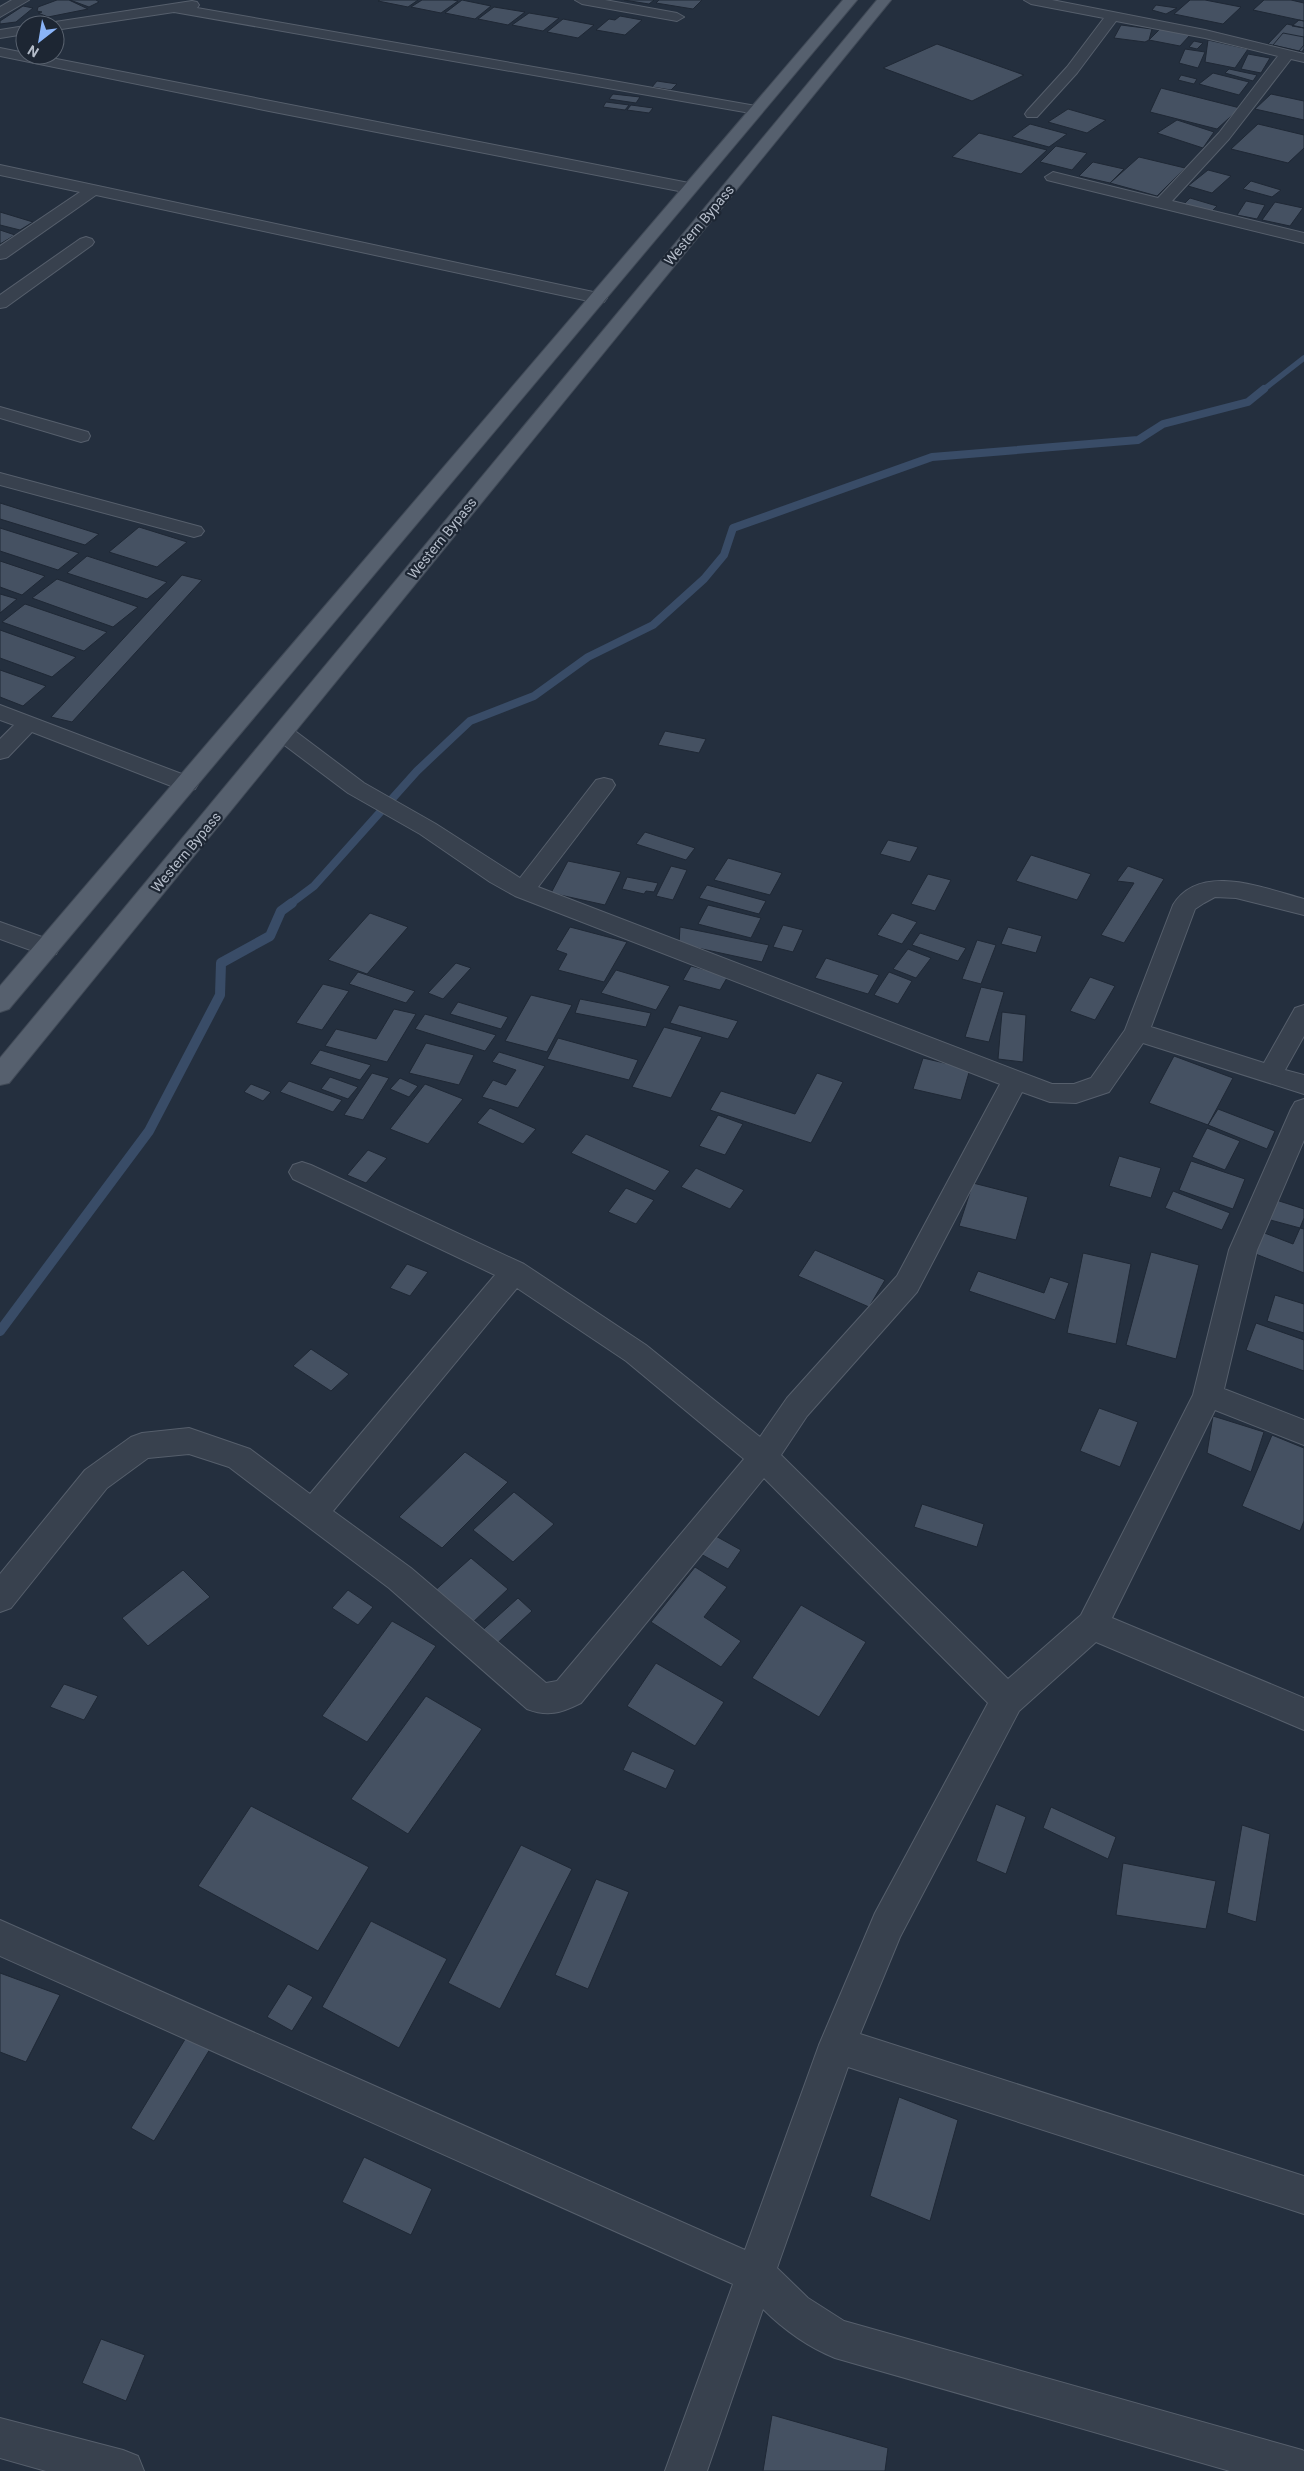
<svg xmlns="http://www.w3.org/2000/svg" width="1304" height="2471" viewBox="0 0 1304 2471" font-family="Roboto,sans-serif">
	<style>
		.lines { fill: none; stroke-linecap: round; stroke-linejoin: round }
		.stream-far2 { stroke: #394c67; stroke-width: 5.5 }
		.stream-far1 { stroke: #394c67; stroke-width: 8 }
		.stream { stroke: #394c67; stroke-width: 10 }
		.building { fill: #455162; stroke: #1f2835 }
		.minor-casing { stroke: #565f6c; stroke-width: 2 }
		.major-casing { stroke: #414a57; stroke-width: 2 }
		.minor { fill: #38414e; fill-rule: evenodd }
		.major { fill: #56606e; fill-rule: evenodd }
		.labels { text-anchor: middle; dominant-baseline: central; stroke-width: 4.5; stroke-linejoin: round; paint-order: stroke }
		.far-street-label { font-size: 14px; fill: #b4bcc9; stroke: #1d2633 }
	</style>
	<rect width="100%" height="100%" fill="#242f3e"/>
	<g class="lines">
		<path class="stream-far2" d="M 1263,390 L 1304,358"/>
		<path class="stream-far1" d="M 290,904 L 314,886 L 417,771 L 470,721 L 534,696 L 588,657 L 653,625 L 704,579 L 724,555 L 733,528 L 932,457 L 1138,440 L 1163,424 L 1248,402 L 1264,389"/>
		<path class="stream" d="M 0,1331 L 149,1131 L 220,995 L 221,963 L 270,936 L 281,911 L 292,903"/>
	</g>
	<path class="building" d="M 57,0 L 69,0 L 88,9 L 48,17 L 38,13 L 42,12 L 37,11 L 38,7 Z
		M 70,0 L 96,0 L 99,2 L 89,7 Z
		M 380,0 L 418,0 L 408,7 L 378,1 Z
		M 422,0 L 453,0 L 458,1 L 441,13 L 411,7 Z
		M 462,0 L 491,6 L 475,19 L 445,13 Z
		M 624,0 L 654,0 L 649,4 Z
		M 659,0 L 702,0 L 693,9 L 656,3 Z
		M 1190,0 L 1205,0 L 1241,7 L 1223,24 L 1174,14 Z
		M 1264,0 L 1291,0 L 1304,3 L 1304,21 L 1253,10 Z
		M 1156,5 L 1177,8 L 1166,14 L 1152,10 Z
		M 23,6 L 33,8 L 16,22 L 0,24 L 0,21 Z
		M 494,7 L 525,12 L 508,25 L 478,19 Z
		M 529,13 L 559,18 L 543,31 L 512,25 Z
		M 620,16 L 642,20 L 625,35 L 596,30 L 609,19 L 615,20 Z
		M 563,19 L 594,25 L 578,38 L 547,32 Z
		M 1299,20 L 1304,21 L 1304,28 L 1292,26 Z
		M 1287,24 L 1304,28 L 1304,49 L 1302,52 L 1268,44 Z
		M 1121,25 L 1152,29 L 1149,40 L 1145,42 L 1114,38 Z
		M 1160,29 L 1190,35 L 1180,46 L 1149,40 Z
		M 1283,33 L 1304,37 L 1304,45 L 1299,51 L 1273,45 Z
		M 1208,40 L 1248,49 L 1235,68 L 1205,62 Z
		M 1194,41 L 1203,43 L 1197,49 L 1189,47 Z
		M 937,44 L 1024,75 L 972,101 L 883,68 Z
		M 1185,49 L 1205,52 L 1198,68 L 1179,63 Z
		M 1248,54 L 1270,58 L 1261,73 L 1241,69 Z
		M 1229,69 L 1257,75 L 1253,81 L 1225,73 Z
		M 1213,73 L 1249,82 L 1239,95 L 1199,84 Z
		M 1181,75 L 1197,79 L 1194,84 L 1178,80 Z
		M 657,81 L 677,84 L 671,90 L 652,87 Z
		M 1161,88 L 1240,108 L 1217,129 L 1150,112 Z
		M 613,94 L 640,97 L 636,103 L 609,99 Z
		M 1271,94 L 1304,101 L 1304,120 L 1255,109 Z
		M 606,102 L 629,105 L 625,110 L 603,107 Z
		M 631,105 L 653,108 L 649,113 L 627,110 Z
		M 1068,109 L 1106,120 L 1087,133 L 1048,122 Z
		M 1177,120 L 1214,132 L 1203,148 L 1157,133 Z
		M 1030,124 L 1067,134 L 1049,147 L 1012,137 Z
		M 1258,124 L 1304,135 L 1304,148 L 1288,163 L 1231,149 Z
		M 979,133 L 1047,150 L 1021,174 L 952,157 Z
		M 1056,146 L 1087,153 L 1072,170 L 1040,162 Z
		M 1139,157 L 1185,168 L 1157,196 L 1110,183 Z
		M 1093,162 L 1124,169 L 1110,183 L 1079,176 Z
		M 1208,170 L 1231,176 L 1212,193 L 1188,186 Z
		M 1251,181 L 1281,190 L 1272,197 L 1243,189 Z
		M 1190,198 L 1217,206 L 1211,212 L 1183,205 Z
		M 1246,201 L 1265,205 L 1257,219 L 1237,215 Z
		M 1275,202 L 1303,208 L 1290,226 L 1262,220 Z
		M 0,212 L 33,222 L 20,230 L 0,225 Z
		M 0,230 L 15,235 L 0,244 Z
		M 0,503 L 99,534 L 85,545 L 0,519 Z
		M 139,527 L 187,542 L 157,567 L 109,552 Z
		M 0,528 L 79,553 L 58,570 L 0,551 Z
		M 87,556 L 167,582 L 147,599 L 67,573 Z
		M 0,561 L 45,576 L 22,595 L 0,587 Z
		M 182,575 L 202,580 L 72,722 L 51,717 Z
		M 57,579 L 138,607 L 113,627 L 32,598 Z
		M 0,594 L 17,599 L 0,613 Z
		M 25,604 L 107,632 L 84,651 L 2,622 Z
		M 0,630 L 76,657 L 52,677 L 0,658 Z
		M 0,670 L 46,686 L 23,706 L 0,697 Z
		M 665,731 L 706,739 L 699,753 L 658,745 Z
		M 645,832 L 695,848 L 686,860 L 636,844 Z
		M 888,840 L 918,847 L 910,862 L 880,854 Z
		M 1031,855 L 1091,874 L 1077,900 L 1016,881 Z
		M 728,858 L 782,873 L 770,895 L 714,880 Z
		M 568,861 L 621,872 L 605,905 L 551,893 Z
		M 671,866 L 687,870 L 673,900 L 656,896 Z
		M 1128,866 L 1164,879 L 1124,943 L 1101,935 L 1134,883 L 1117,881 Z
		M 928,874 L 951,880 L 935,911 L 911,904 Z
		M 627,877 L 658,883 L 654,892 L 646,891 L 644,894 L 622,889 Z
		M 707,885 L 766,901 L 759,914 L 699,898 Z
		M 708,905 L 761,918 L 751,938 L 698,924 Z
		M 370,913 L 408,927 L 367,974 L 328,960 Z
		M 892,913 L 917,922 L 902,944 L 877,935 Z
		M 783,925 L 803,930 L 793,952 L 773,947 Z
		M 570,927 L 627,942 L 604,982 L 558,970 L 567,954 L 556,950 Z
		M 680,927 L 769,945 L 762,962 L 679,944 Z
		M 1008,927 L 1042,936 L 1036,953 L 1001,944 Z
		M 920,933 L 966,948 L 958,961 L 912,945 Z
		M 977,940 L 996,945 L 981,984 L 962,979 Z
		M 908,949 L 931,958 L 916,978 L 893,969 Z
		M 826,958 L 879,975 L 868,994 L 815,978 Z
		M 456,963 L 471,968 L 443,999 L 428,993 Z
		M 691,966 L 728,976 L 720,990 L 683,980 Z
		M 616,970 L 670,986 L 656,1010 L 601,993 Z
		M 358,972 L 415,991 L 406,1003 L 349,984 Z
		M 889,972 L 912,981 L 898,1004 L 874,995 Z
		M 1090,977 L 1115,986 L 1095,1020 L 1070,1011 Z
		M 323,984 L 349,991 L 322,1030 L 296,1023 Z
		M 981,987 L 1004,992 L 989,1042 L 965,1037 Z
		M 531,995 L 572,1005 L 547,1052 L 505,1041 Z
		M 580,999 L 651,1013 L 646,1027 L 575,1013 Z
		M 458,1002 L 508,1017 L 501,1029 L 450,1014 Z
		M 679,1005 L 738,1021 L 728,1039 L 670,1023 Z
		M 394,1009 L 416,1014 L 387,1062 L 325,1046 L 336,1029 L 376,1039 Z
		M 1002,1012 L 1026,1015 L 1023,1062 L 998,1059 Z
		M 425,1014 L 496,1035 L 485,1051 L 415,1029 Z
		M 664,1027 L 702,1037 L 671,1098 L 632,1087 Z
		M 558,1038 L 638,1060 L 629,1080 L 547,1059 Z
		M 426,1043 L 474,1055 L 459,1085 L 409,1073 Z
		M 320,1050 L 371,1065 L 360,1080 L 310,1064 Z
		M 499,1052 L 545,1066 L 518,1108 L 482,1097 L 493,1080 L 506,1085 L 516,1070 L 492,1062 Z
		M 1174,1056 L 1233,1078 L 1208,1125 L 1149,1103 Z
		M 923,1058 L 970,1069 L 961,1100 L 913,1089 Z
		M 372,1073 L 389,1078 L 363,1120 L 344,1115 Z
		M 817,1073 L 843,1082 L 811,1143 L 710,1110 L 721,1091 L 795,1114 Z
		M 330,1077 L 358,1087 L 348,1099 L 321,1089 Z
		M 400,1078 L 418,1086 L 409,1097 L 390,1089 Z
		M 289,1081 L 342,1100 L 333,1112 L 280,1092 Z
		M 251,1084 L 271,1092 L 263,1101 L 244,1092 Z
		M 425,1084 L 463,1099 L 428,1144 L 390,1129 Z
		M 490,1108 L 536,1129 L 523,1144 L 477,1123 Z
		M 1218,1109 L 1275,1131 L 1267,1149 L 1208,1125 Z
		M 718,1115 L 743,1124 L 725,1155 L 699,1146 Z
		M 1207,1128 L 1240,1141 L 1225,1170 L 1192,1157 Z
		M 586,1134 L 670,1171 L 655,1191 L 571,1153 Z
		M 368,1150 L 387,1158 L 366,1183 L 347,1175 Z
		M 1119,1156 L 1161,1168 L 1151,1198 L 1109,1186 Z
		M 1191,1161 L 1245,1179 L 1233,1209 L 1179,1190 Z
		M 696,1168 L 744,1190 L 730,1209 L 681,1187 Z
		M 973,1183 L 1028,1197 L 1016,1240 L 959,1226 Z
		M 626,1188 L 654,1200 L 636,1224 L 608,1212 Z
		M 1173,1191 L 1230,1213 L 1222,1230 L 1165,1208 Z
		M 1270,1198 L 1304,1209 L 1304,1218 L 1300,1228 L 1263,1218 Z
		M 1300,1228 L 1304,1229 L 1304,1273 L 1253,1253 L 1262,1232 L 1293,1244 Z
		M 815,1250 L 885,1280 L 869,1307 L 798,1276 Z
		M 1151,1252 L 1199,1265 L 1176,1359 L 1126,1345 Z
		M 1083,1253 L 1131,1264 L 1116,1344 L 1067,1333 Z
		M 407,1264 L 428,1272 L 410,1296 L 390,1288 Z
		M 978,1271 L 1044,1293 L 1050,1277 L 1069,1283 L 1055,1320 L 969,1291 Z
		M 1275,1295 L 1304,1304 L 1304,1333 L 1267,1321 Z
		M 1256,1323 L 1304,1340 L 1304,1371 L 1246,1350 Z
		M 311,1349 L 349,1374 L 331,1391 L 293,1366 Z
		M 1099,1408 L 1138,1422 L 1120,1467 L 1080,1451 Z
		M 1213,1416 L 1264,1432 L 1251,1472 L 1207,1453 Z
		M 1272,1435 L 1304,1448 L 1304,1521 L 1300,1531 L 1242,1506 Z
		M 465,1452 L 508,1482 L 442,1548 L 399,1517 Z
		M 514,1492 L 554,1524 L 513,1562 L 473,1530 Z
		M 922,1504 L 984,1524 L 977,1547 L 914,1527 Z
		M 712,1534 L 741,1550 L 728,1569 L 699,1553 Z
		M 471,1558 L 508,1589 L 469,1626 L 431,1594 Z
		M 695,1567 L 727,1587 L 704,1617 L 741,1641 L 721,1667 L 651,1622 Z
		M 183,1570 L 210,1597 L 148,1646 L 122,1618 Z
		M 348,1590 L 373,1607 L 358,1625 L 332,1608 Z
		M 518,1598 L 532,1611 L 491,1649 L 476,1636 Z
		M 801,1605 L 866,1642 L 819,1717 L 752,1678 Z
		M 392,1621 L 436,1646 L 367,1742 L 322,1716 Z
		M 656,1663 L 724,1702 L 695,1746 L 627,1706 Z
		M 64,1684 L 98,1696 L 84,1720 L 50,1707 Z
		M 426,1696 L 482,1729 L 408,1834 L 351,1799 Z
		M 632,1751 L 675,1770 L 666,1789 L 623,1770 Z
		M 996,1804 L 1026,1817 L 1006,1874 L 976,1861 Z
		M 251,1806 L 369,1867 L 318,1951 L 198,1886 Z
		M 1051,1807 L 1116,1837 L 1108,1859 L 1043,1828 Z
		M 1242,1825 L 1270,1834 L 1256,1922 L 1227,1913 Z
		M 521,1845 L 572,1869 L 500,2009 L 448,1983 Z
		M 1123,1863 L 1216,1881 L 1206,1929 L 1116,1915 Z
		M 596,1879 L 629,1892 L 588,1989 L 555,1975 Z
		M 371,1921 L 447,1959 L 399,2048 L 322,2007 Z
		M 0,1973 L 60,1995 L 26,2062 L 0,2052 Z
		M 288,1984 L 313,1997 L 292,2031 L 267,2017 Z
		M 187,2036 L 210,2049 L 154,2141 L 131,2128 Z
		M 899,2097 L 958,2120 L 930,2221 L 870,2196 Z
		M 364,2157 L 432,2189 L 411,2235 L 342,2202 Z
		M 101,2339 L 145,2355 L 126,2401 L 82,2383 Z
		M 772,2415 L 888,2448 L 885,2471 L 763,2471 Z"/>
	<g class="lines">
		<g class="minor-casing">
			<path id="minor" d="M 12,0 L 29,0 L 0,17 L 0,7 Z
				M 575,0 L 605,0 L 677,13 L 684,17 L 677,21 L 582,4 Z
				M 1024,0 L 1052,0 L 1205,30 L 1304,54 L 1304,62 L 1291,59 L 1229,139 L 1172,201 L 1304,233 L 1304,243 L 1047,180 L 1045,177 L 1053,172 L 1158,198 L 1219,133 L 1278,56 L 1205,38 L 1116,21 L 1077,73 L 1037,117 L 1027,117 L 1025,114 L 1027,111 L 1067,67 L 1104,18 L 1031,4 Z
				M 192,1 L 197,2 L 199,5 L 197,8 L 756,106 L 763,110 L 756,114 L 174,12 L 55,30 L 55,25 L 49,25 L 55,22 Z
				M 25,26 L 25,34 L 0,38 L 0,30 Z
				M 0,48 L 25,53 L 25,55 L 36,55 L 689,183 L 697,188 L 689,193 L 269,111 L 0,56 Z
				M 0,165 L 598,293 L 604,294 L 607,298 L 604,302 L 598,303 L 96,195 L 6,258 L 0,259 L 0,246 L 80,192 L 0,175 Z
				M 86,237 L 92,239 L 94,242 L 92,245 L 6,307 L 0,308 L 0,295 L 80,239 Z
				M 0,407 L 88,432 L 90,436 L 88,440 L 81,442 L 0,418 Z
				M 0,473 L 201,527 L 204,531 L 201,535 L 194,537 L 0,485 Z
				M 0,705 L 195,779 L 198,784 L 195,789 L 187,791 L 179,789 L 32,732 L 8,757 L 0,759 L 0,739 L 14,725 L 0,720 Z
				M 283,726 L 291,728 L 364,783 L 436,824 L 520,878 L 596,780 L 604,778 L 612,780 L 615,785 L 612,790 L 538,887 L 1052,1084 L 1074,1084 L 1091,1078 L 1125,1030 L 1173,905 C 1200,861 1266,889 1304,899 L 1304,915 L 1236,898 L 1215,897 L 1204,903 L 1195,909 L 1151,1027 L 1264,1063 L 1295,1008 L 1304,1005 L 1304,1036 L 1285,1070 L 1304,1075 L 1304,1094 L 1143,1043 L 1109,1092 L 1076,1103 L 1050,1102 L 1022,1092 L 917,1292 L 807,1416 L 781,1455 L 1008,1679 L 1081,1615 L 1193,1395 L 1229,1250 L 1291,1109 L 1295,1102 L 1304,1099 L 1304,1140 L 1257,1250 L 1224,1389 L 1304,1420 L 1304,1445 L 1215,1410 L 1112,1618 L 1304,1698 L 1304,1730 L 1096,1642 L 1019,1711 L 900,1937 L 860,2034 L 1304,2176 L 1304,2214 L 848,2067 L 777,2268 L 808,2298 L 844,2321 L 1302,2450 L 1304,2451 L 1304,2471 L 1230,2471 L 835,2358 C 808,2347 784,2330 763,2309 L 707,2471 L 665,2471 L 733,2284 L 0,1956 L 0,1920 L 745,2250 L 819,2045 L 875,1913 L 988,1703 L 764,1478 L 581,1703 C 561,1713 548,1717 527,1709 L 389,1588 L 229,1467 L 189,1454 L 148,1458 L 107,1488 L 11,1608 L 0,1612 L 0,1574 L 85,1470 L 131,1437 L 142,1433 L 189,1428 L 250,1449 L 310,1494 L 495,1275 L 293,1179 L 289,1172 L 293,1165 L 302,1162 L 311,1165 L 524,1264 L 646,1345 L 760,1437 L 787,1398 L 897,1276 L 1000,1084 L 515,896 L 490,882 L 420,834 L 348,793 L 275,738 L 272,733 L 275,728 ZM 517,1288 L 626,1361 L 744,1459 L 557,1681 L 546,1683 L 411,1568 L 333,1511 Z
				M 0,922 L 56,942 L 59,948 L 56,954 L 47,956 L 0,939 Z
				M 0,2418 L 123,2450 L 138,2456 L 144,2471 L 46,2471 L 0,2458 Z"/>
		</g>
		<g class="major-casing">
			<path id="major" d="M 843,0 L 857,0 L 9,1009 L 0,1012 L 0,986 Z
				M 877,0 L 891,0 L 9,1083 L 0,1085 L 0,1058 Z"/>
		</g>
		<use href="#minor" class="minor"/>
		<use href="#major" class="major"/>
	</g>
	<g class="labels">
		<g class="far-street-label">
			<text transform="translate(699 225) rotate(-50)">Western Bypass</text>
			<text transform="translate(442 538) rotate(-51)">Western Bypass</text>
			<text transform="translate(186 852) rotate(-50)">Western Bypass</text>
		</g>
	</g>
	<g transform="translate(40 40) rotate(211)"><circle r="24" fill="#1d2633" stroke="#59626f"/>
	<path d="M0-4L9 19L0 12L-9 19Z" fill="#8ab4f8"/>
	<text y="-8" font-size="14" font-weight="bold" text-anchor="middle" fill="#b4bcc9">N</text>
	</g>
</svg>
